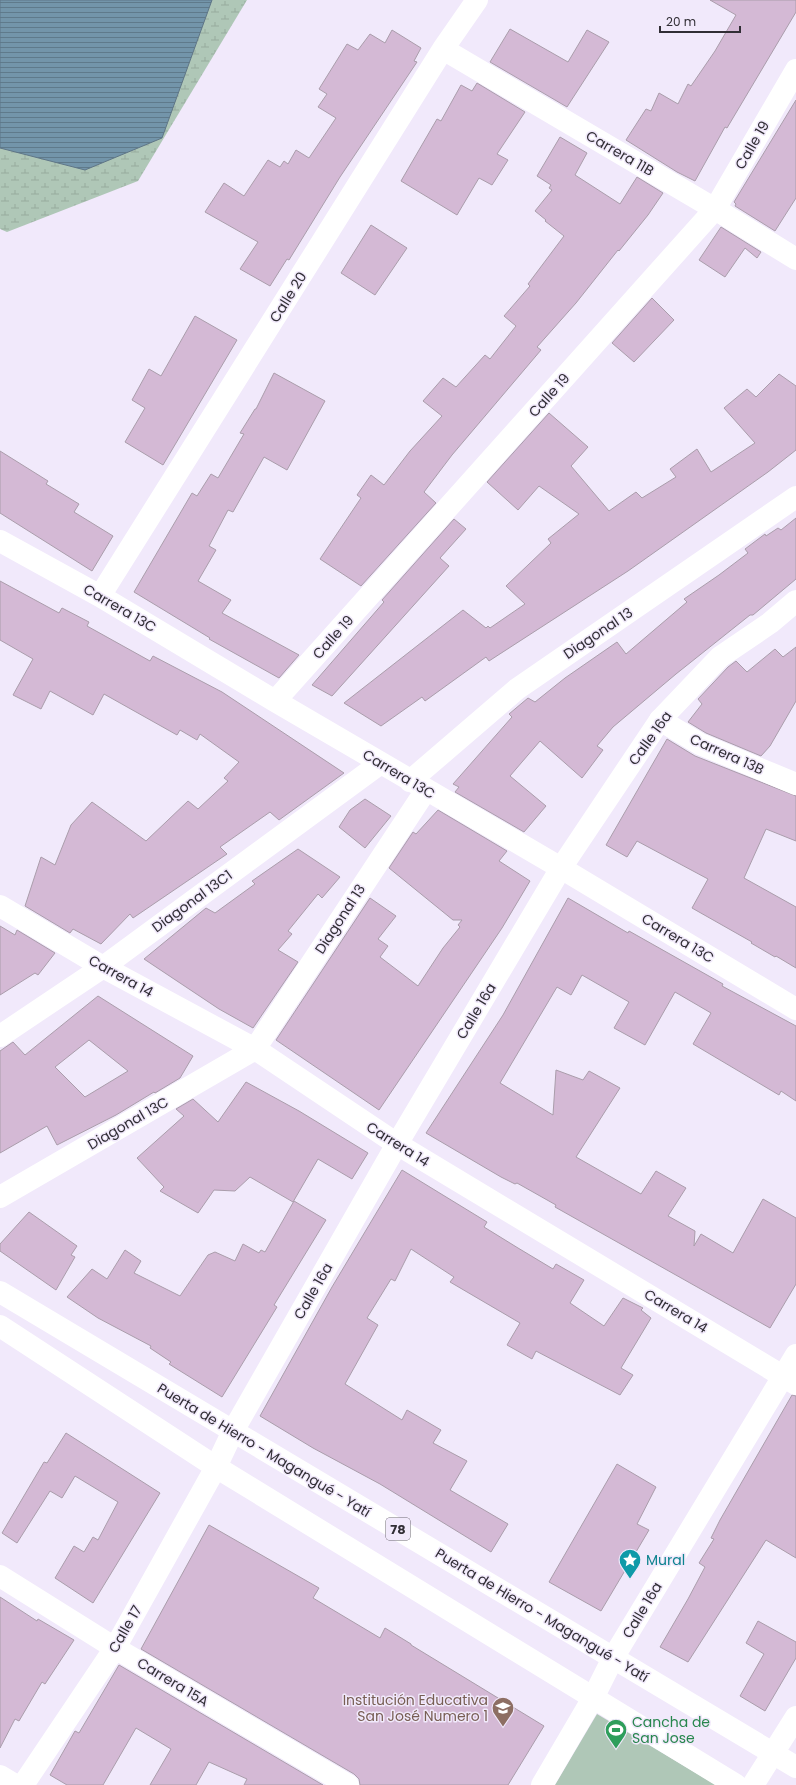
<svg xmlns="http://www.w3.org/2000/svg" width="796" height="1785" viewBox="0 0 796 1785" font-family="Poppins,sans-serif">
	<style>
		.grass { fill: #afc7b7 }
		.wetland { fill: url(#wetland-marsh) }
		.water { fill: url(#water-rules); stroke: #5f7687 }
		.building { fill: #d4b9d5; stroke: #aa9dab; fill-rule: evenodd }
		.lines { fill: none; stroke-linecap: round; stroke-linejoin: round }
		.minor { stroke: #fff; stroke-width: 22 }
		.secondary { stroke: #fff; stroke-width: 22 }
		.trunk { stroke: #fff; stroke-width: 22 }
		.labels { text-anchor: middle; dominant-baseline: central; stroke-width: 3; stroke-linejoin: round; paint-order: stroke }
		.shield { fill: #f1e9fb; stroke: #6b6670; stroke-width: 1 }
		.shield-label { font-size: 13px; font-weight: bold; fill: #312e35 }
		.street-label { font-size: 14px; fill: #312e35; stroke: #f1e9fb }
		.culture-label { font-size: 14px; fill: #0d838f; stroke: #f1e9fb; text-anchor: start }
		.education-label { font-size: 14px; fill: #785e54; stroke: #f1e9fb; text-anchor: end }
		.leisure-label { font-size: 14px; fill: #27864d; stroke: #f1e9fb; text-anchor: start }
	</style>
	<defs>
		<pattern id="wetland-marsh" width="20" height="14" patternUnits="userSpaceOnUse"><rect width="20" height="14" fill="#afc7b7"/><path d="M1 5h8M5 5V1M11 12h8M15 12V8" fill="none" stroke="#97ab9e"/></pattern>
		<pattern id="water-rules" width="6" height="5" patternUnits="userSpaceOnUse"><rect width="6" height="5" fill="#7395aa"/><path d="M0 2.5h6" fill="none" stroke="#5f7a8b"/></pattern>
	</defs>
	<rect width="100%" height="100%" fill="#f1e9fb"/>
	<path class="grass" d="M 597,1714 L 716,1785 L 555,1785 Z"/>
	<path class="wetland" d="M 0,0 L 247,0 L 138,181 L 7,232 L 0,229 Z"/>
	<path class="water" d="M 0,0 L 212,0 L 162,138 L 85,170 L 0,148 Z"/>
	<path class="building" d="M 710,0 L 796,0 L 796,12 L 727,128 L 725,127 L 695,181 L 677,172 L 626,140 L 646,109 L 651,111 L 659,93 L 678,104 L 688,84 L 691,86 L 715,51 L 736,15 Z
		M 510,29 L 568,62 L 587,30 L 609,42 L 567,107 L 490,62 Z
		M 392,30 L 421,48 L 414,61 L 417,62 L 340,177 L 289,260 L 287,259 L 270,286 L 240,269 L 258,242 L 205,212 L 224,183 L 244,196 L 268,160 L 280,167 L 284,161 L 288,164 L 296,150 L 309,158 L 336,118 L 318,107 L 327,94 L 319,89 L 347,44 L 358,50 L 370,34 L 385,43 Z
		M 477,83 L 525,112 L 497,154 L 508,160 L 492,185 L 479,178 L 457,215 L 401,181 L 437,119 L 441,121 L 461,85 L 472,91 Z
		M 796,100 L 796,198 L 775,231 L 735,206 L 736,204 L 734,202 Z
		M 560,137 L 587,153 L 575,175 L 620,204 L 637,177 L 663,193 L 648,215 L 619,251 L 618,250 L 576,303 L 537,347 L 541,350 L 452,455 L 424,492 L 436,503 L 361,586 L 320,559 L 361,498 L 357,495 L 371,475 L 384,485 L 410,451 L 442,416 L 423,401 L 443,378 L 456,387 L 485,355 L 490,359 L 516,326 L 504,316 L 530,286 L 528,284 L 564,236 L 545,221 L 546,220 L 535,211 L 552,190 L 549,188 L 551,185 L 537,176 Z
		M 371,225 L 407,248 L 375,295 L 341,273 Z
		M 721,227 L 761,252 L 757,258 L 745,248 L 725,277 L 699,260 Z
		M 652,298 L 674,320 L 634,362 L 612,343 Z
		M 195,316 L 237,340 L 163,465 L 125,442 L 145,408 L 132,400 L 149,369 L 161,376 Z
		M 274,373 L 325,401 L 287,470 L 264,457 L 233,512 L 228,510 L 209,546 L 216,550 L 198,581 L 231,600 L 222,613 L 299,655 L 279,678 L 209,639 L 210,638 L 134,592 L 192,493 L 197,496 L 211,474 L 218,478 L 244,434 L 240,433 L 255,409 L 256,409 Z
		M 779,374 L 796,386 L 796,450 L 768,472 L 628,571 L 489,661 L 486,657 L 425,701 L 422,697 L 381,726 L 344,703 L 463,610 L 486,628 L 488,626 L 490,628 L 525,604 L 506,586 L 551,543 L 548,539 L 579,514 L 539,486 L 518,510 L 487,482 L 549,413 L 588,447 L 571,466 L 609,511 L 636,492 L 642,498 L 676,477 L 670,469 L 697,449 L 711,472 L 755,443 L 724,408 L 747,389 L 756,397 Z
		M 0,451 L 48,481 L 46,484 L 79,504 L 74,512 L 113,536 L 92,571 L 0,513 Z
		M 796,518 L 796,579 L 753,615 L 750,615 L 676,674 L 613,727 L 597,746 L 603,750 L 582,778 L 540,741 L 510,776 L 546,806 L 524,832 L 455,792 L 459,787 L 453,784 L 512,717 L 509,714 L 528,698 L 535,702 L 565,678 L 617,642 L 626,654 L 687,602 L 684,599 L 719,575 L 748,553 L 745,549 L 765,534 L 766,536 L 778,528 L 781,530 Z
		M 454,519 L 466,529 L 440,558 L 449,566 L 332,696 L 312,685 L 384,602 L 382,600 Z
		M 0,581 L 59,613 L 62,608 L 89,622 L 87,626 L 150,661 L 153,656 L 222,692 L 344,773 L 279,820 L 270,812 L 220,847 L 227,854 L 133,918 L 130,914 L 101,944 L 73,929 L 70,933 L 25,906 L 41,857 L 55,865 L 71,825 L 92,802 L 146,841 L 188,801 L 198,809 L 228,781 L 224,778 L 239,762 L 200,734 L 197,740 L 180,730 L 177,735 L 104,694 L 93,715 L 50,691 L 41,709 L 13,695 L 33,659 L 0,640 Z
		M 796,647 L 796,701 L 770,746 L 761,756 L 706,733 L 688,722 L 702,704 L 698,699 L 728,667 L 736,661 L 747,672 L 775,649 L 783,657 Z
		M 667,739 L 695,756 L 796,796 L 796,841 L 766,829 L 744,878 L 796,907 L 796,968 L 776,956 L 775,957 L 751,943 L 752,942 L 692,908 L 708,879 L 637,841 L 627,857 L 606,845 Z
		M 365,799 L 391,816 L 365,848 L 339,827 L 350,810 Z
		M 438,810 L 507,851 L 499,861 L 530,881 L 502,928 L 379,1110 L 276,1040 L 370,898 L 396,916 L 378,939 L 388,946 L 380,957 L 418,986 L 443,948 L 460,927 L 458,925 L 462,920 L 453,920 L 389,868 L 413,832 L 416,834 Z
		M 298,849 L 340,877 L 322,898 L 318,894 L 288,931 L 292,934 L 278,950 L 298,962 L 253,1028 L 219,1009 L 144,959 L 206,908 L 215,913 L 255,884 L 252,881 Z
		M 568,898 L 628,933 L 629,931 L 723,984 L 722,986 L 796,1026 L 796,1101 L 781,1091 L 779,1095 L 693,1044 L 711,1013 L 675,992 L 645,1045 L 614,1028 L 629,1002 L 582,975 L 571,995 L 557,987 L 500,1083 L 553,1115 L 556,1070 L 583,1080 L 589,1071 L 620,1088 L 576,1157 L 641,1194 L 656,1171 L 686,1188 L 668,1216 L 695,1231 L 694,1246 L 701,1234 L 733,1253 L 763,1199 L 796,1218 L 796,1284 L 770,1328 L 555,1207 L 556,1205 L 517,1183 L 515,1184 L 501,1177 L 426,1133 L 503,1015 Z
		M 0,926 L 15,935 L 17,930 L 55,953 L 38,975 L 35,973 L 0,995 Z
		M 98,996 L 193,1056 L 180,1078 L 155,1093 L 154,1092 L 116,1115 L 57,1145 L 47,1126 L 0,1153 L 0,1051 L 13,1042 L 25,1055 ZM 89,1040 L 128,1071 L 85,1097 L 55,1067 Z
		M 246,1082 L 299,1111 L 368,1153 L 352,1179 L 318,1159 L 293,1202 L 250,1177 L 235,1191 L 214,1190 L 198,1213 L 160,1191 L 164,1187 L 137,1158 L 184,1116 L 176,1109 L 193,1099 L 218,1122 Z
		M 402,1170 L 487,1222 L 484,1227 L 518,1248 L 553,1269 L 556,1264 L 584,1280 L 570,1303 L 604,1326 L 623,1298 L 643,1308 L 641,1310 L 651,1318 L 621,1368 L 633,1375 L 620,1395 L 536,1351 L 532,1359 L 507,1345 L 520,1323 L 450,1282 L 454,1277 L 411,1249 L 395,1281 L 391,1279 L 367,1318 L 378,1325 L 345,1384 L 402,1420 L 407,1410 L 441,1430 L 433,1443 L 467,1461 L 450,1490 L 508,1524 L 491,1552 L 380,1484 L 313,1448 L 260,1416 L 332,1287 Z
		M 294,1201 L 326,1220 L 274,1305 L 277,1307 L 222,1397 L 169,1364 L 171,1362 L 150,1348 L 151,1346 L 98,1318 L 67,1297 L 92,1269 L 107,1279 L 125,1250 L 141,1261 L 134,1273 L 180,1296 L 208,1255 L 215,1252 L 235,1261 L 243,1244 L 259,1253 L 261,1250 L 265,1252 Z
		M 29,1212 L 77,1246 L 71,1255 L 75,1257 L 56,1290 L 0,1251 L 0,1244 Z
		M 792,1395 L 796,1396 L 796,1558 L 766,1540 L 688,1662 L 660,1647 L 688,1599 L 705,1567 L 699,1563 L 714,1539 L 711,1538 L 720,1520 Z
		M 66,1433 L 160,1493 L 93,1603 L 55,1578 L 74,1546 L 84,1552 L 93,1537 L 98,1540 L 118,1502 L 75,1476 L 62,1498 L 50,1491 L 17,1543 L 2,1533 L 44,1462 L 47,1463 Z
		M 617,1464 L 656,1487 L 637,1524 L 649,1530 L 601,1611 L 549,1582 Z
		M 209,1525 L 319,1588 L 313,1598 L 380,1638 L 385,1628 L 411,1644 L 411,1645 L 544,1726 L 508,1785 L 360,1785 L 359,1779 L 354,1774 L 141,1649 Z
		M 0,1597 L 37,1621 L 38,1619 L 74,1640 L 45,1684 L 42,1682 L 19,1721 L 15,1719 L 0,1748 Z
		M 758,1621 L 796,1642 L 796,1658 L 765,1711 L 740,1696 L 764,1654 L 746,1643 Z
		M 119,1665 L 323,1785 L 244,1785 L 247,1779 L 209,1762 L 196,1785 L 150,1785 L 171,1749 L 136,1728 L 103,1785 L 67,1785 L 50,1775 L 75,1731 L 79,1733 Z"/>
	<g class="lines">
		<path class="minor" d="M 443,49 L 715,209 L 796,259
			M 0,541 L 100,596 L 275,701 L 561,868 L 796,1009
			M 100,596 L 443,49 L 477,0
			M 275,701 L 715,209 L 796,70
			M 660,720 L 700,744 L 796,784
			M 410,781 L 517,689 L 796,497
			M 0,906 L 103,967 L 255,1049 L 397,1144 L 796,1384
			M 0,1036 L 103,967 L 381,763
			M 0,1197 L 255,1049 L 426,790
			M 0,1576 L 115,1648 L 348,1785
			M 0,1776 L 15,1785
			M 23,1785 L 115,1648 L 216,1467
			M 542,1785 L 593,1698 L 613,1658 L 796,1355
			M 753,1785 L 796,1717"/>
		<path class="secondary" d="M 216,1467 L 233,1431 L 397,1144 L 561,868 L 660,720 L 720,657 L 770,623 L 796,601"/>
		<path class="trunk" d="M 0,1292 L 796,1767
			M 0,1326 L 216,1467 L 736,1785"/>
	</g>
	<defs>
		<g id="sight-pin" transform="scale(1.15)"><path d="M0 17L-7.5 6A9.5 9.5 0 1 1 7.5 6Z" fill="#0f9aa8" stroke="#f1e9fb"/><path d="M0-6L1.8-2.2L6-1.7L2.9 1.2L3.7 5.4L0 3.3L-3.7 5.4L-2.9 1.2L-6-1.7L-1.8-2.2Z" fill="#fff"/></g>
		<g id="school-pin" transform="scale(1.15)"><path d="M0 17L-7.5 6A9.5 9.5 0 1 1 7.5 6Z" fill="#8d6e63" stroke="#f1e9fb"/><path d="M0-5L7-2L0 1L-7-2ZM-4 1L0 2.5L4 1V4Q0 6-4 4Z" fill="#fff"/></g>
		<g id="stadium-pin" transform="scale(1.15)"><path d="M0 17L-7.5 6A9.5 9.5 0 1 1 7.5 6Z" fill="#2e9e5b" stroke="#f1e9fb"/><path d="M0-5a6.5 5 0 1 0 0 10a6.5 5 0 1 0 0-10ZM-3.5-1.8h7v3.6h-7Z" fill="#fff"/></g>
	</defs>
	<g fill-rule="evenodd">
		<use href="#sight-pin" x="630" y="1560"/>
		<use href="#school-pin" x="503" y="1708"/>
		<use href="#stadium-pin" x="616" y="1730"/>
	</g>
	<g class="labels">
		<rect class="shield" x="386" y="1518" width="24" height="22" rx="3"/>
		<g class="shield-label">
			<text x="398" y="1529">78</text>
		</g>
		<g class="street-label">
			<text transform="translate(752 145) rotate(-60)">Calle 19</text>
			<text transform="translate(620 153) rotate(30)">Carrera 11B</text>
			<text transform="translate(288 297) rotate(-58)">Calle 20</text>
			<text transform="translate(549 395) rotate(-48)">Calle 19</text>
			<text transform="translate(120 608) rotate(30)">Carrera 13C</text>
			<text transform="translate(598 633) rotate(-34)">Diagonal 13</text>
			<text transform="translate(333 637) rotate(-48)">Calle 19</text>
			<text transform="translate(650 738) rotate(-54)">Calle 16a</text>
			<text transform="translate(727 754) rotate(24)">Carrera 13B</text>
			<text transform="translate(399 774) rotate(31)">Carrera 13C</text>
			<text transform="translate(192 901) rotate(-36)">Diagonal 13C1</text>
			<text transform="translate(340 919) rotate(-57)">Diagonal 13</text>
			<text transform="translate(678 938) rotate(31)">Carrera 13C</text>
			<text transform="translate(121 976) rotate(29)">Carrera 14</text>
			<text transform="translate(476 1011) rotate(-59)">Calle 16a</text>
			<text transform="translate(128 1123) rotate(-30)">Diagonal 13C</text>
			<text transform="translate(398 1144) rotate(32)">Carrera 14</text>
			<text transform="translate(313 1291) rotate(-60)">Calle 16a</text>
			<text transform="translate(676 1311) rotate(31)">Carrera 14</text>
			<text transform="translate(264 1450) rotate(31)">Puerta de Hierro - Magangué - Yatí</text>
			<text transform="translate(642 1610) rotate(-59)">Calle 16a</text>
			<text transform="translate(542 1615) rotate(31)">Puerta de Hierro - Magangué - Yatí</text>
			<text transform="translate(125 1629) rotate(-60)">Calle 17</text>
			<text transform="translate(173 1682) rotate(31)">Carrera 15A</text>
		</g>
		<g class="culture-label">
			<text x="646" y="1560">Mural</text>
		</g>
		<g class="education-label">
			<text x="488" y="1700">Institución Educativa<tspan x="488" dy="16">San José Numero 1</tspan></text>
		</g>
		<g class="leisure-label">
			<text x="632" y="1722">Cancha de<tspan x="632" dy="16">San Jose</tspan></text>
		</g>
	</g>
	<path d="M660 26v6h80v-6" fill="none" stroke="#312e35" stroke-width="2"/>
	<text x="666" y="26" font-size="12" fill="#312e35" stroke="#f1e9fb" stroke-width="3" paint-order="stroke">20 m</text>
</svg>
